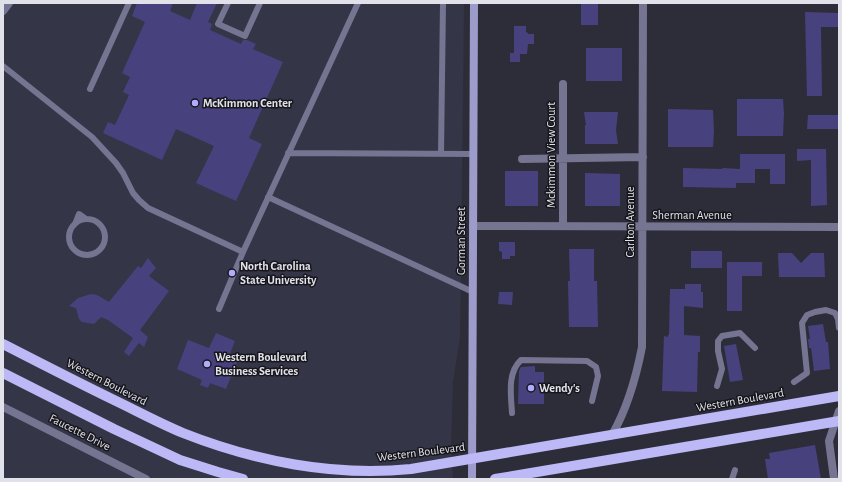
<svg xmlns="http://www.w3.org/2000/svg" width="842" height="482" viewBox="0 0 842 482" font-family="'Alegreya Sans',sans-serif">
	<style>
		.built { fill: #353548 }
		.building { fill: #47417e }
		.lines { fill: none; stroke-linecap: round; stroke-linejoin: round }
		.service { stroke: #757491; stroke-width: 6 }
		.minor { stroke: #757491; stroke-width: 8 }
		.tertiary { stroke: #757491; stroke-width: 8 }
		.secondary { stroke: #9d9bca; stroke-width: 8 }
		.primary { stroke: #bcb9f6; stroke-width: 10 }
		.poi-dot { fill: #b1adfa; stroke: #16161c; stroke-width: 1.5 }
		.labels { text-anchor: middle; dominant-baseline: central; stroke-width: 3; stroke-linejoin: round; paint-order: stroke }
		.poi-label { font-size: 12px; font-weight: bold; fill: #e1e1ea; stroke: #16161c; text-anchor: start }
		.street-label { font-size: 12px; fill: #e1e1ea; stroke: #16161c }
	</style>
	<rect width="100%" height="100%" fill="#2d2d3a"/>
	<path class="built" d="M 3,3 L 464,3 L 460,337 L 453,381 L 451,443 L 453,479 L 3,479 Z"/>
	<path class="building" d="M 137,3 L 173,3 L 170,11 L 190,20 L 197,3 L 217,3 L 208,22 L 212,24 L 210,30 L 241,44 L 243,40 L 247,40 L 256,44 L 253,49 L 283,62 L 249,138 L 262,144 L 236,201 L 196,183 L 214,146 L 176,129 L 162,160 L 103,133 L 108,122 L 115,125 L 129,95 L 123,92 L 130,77 L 122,73 L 145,22 L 132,16 Z
		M 581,3 L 598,3 L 598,25 L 581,25 Z
		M 805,12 L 839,13 L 839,27 L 821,27 L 822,96 L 807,96 Z
		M 514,26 L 526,26 L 526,32 L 528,33 L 528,34 L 534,34 L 534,44 L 528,44 L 527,54 L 520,54 L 520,62 L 510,62 L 510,53 L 514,53 Z
		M 586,48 L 622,48 L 622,81 L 586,81 Z
		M 737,99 L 783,99 L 784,113 L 783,136 L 737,136 Z
		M 668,109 L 713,110 L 714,131 L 713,147 L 668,147 Z
		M 584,112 L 618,112 L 616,130 L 618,144 L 585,144 L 585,125 L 586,125 Z
		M 808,115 L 839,115 L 839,129 L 807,129 Z
		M 797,149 L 826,149 L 827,205 L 811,206 L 811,160 L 797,161 Z
		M 740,154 L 785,154 L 785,184 L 770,184 L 770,169 L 755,169 L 755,183 L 736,183 L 736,188 L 683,187 L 683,168 L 722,169 L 723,168 L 740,169 Z
		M 505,171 L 538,171 L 538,206 L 505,206 Z
		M 585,173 L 620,174 L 620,206 L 585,206 Z
		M 499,242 L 515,242 L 515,256 L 510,256 L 510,259 L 502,259 L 502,252 L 499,251 Z
		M 569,249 L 594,249 L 594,281 L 597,281 L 598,327 L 569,327 L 568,281 L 570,281 Z
		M 691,251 L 722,251 L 722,268 L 691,268 Z
		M 778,253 L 792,253 L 801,263 L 811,253 L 824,253 L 825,277 L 779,277 Z
		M 148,258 L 156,268 L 149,276 L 169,291 L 140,330 L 148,337 L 144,347 L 139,343 L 129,356 L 124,352 L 133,338 L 108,320 L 101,317 L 94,324 L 82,322 L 79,319 L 76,308 L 69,306 L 78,298 L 91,294 L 97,295 L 109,302 L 138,266 L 141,268 Z
		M 727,262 L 762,262 L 762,276 L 742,276 L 742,311 L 727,311 Z
		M 685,284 L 701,284 L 701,292 L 703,292 L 703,308 L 684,306 L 684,335 L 700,336 L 700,352 L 698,352 L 697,392 L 662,391 L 664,336 L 668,337 L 668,335 L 669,335 L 670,289 L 685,289 Z
		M 499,292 L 513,292 L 512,305 L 498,304 Z
		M 823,324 L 826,342 L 828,342 L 830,369 L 814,371 L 811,348 L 809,348 L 808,339 L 810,339 L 808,326 Z
		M 216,333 L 235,341 L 229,356 L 238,359 L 226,389 L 210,383 L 208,388 L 200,385 L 202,380 L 177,369 L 188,340 L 209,348 Z
		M 736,344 L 743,380 L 730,382 L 724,346 Z
		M 535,366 L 535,372 L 544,372 L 544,404 L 518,404 L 519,371 L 521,367 Z
		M 815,445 L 821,479 L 768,479 L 765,459 L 770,459 L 769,453 Z"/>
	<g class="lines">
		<path class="service" d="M 228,3 L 218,24 L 245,36 L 260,3
			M 3,66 L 92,137 L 116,163 L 123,173 L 133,193 L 139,200 L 148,208 L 243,252 L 358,3
			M 90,89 L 129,3
			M 288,153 L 473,154
			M 441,154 L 443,3
			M 268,197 L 473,292
			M69 237a18 18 0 1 1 36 0a18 18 0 1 1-36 0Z
			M 75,224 L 79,214 L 86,219
			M 219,309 L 243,252
			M 794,382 L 807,373 L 802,323 L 807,315 L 815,312 L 826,310 L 835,313 L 838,319 L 839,328
			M 717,386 L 722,369 L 718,351 L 718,341 L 722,336 L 740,333 L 755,348
			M 512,413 C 511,395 507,373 521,360 L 587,361 L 596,367 L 598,376 L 592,401
			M 732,479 L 735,470"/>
		<path class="minor" d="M 522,159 L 643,157
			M 473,226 L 839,227
			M 563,226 L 563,84
			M 3,407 L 146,479
			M 612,435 C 628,407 636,378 642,347 L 643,3
			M 834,479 L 829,441 L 839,411"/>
		<path class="tertiary" d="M 3,11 L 9,3"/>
		<path class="secondary" d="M 472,479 L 474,3"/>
		<path class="primary" d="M 3,344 C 40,363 77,382 114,400 C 137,411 159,423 183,433 C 254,461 334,477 411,469 L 839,396
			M 3,373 L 114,429 L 180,460 L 218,472 L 243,479
			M 495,479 L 839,421"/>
	</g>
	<g class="poi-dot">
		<circle cx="195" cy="103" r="4"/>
		<circle cx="232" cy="273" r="4"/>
		<circle cx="207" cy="364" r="4"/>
		<circle cx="531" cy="388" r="4"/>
	</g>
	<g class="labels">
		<g class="poi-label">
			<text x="203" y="103">McKimmon Center</text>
			<text x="240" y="266">North Carolina<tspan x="240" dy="14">State University</tspan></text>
			<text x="215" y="357">Western Boulevard<tspan x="215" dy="14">Business Services</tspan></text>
			<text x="539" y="388">Wendy's</text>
		</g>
		<g class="street-label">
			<text transform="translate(551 155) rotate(-90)">Mckimmon View Court</text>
			<text x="692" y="215">Sherman Avenue</text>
			<text transform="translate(630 222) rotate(-90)">Carlton Avenue</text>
			<text transform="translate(461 241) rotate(-90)">Gorman Street</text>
			<text transform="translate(107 382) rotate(27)">Western Boulevard</text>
			<text transform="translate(740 400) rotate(-10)">Western Boulevard</text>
			<text transform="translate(80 432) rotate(27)">Faucette Drive</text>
			<text transform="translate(421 452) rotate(-7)">Western Boulevard</text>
		</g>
	</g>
	<rect width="842" height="482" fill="none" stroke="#e1e1ea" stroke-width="8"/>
</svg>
